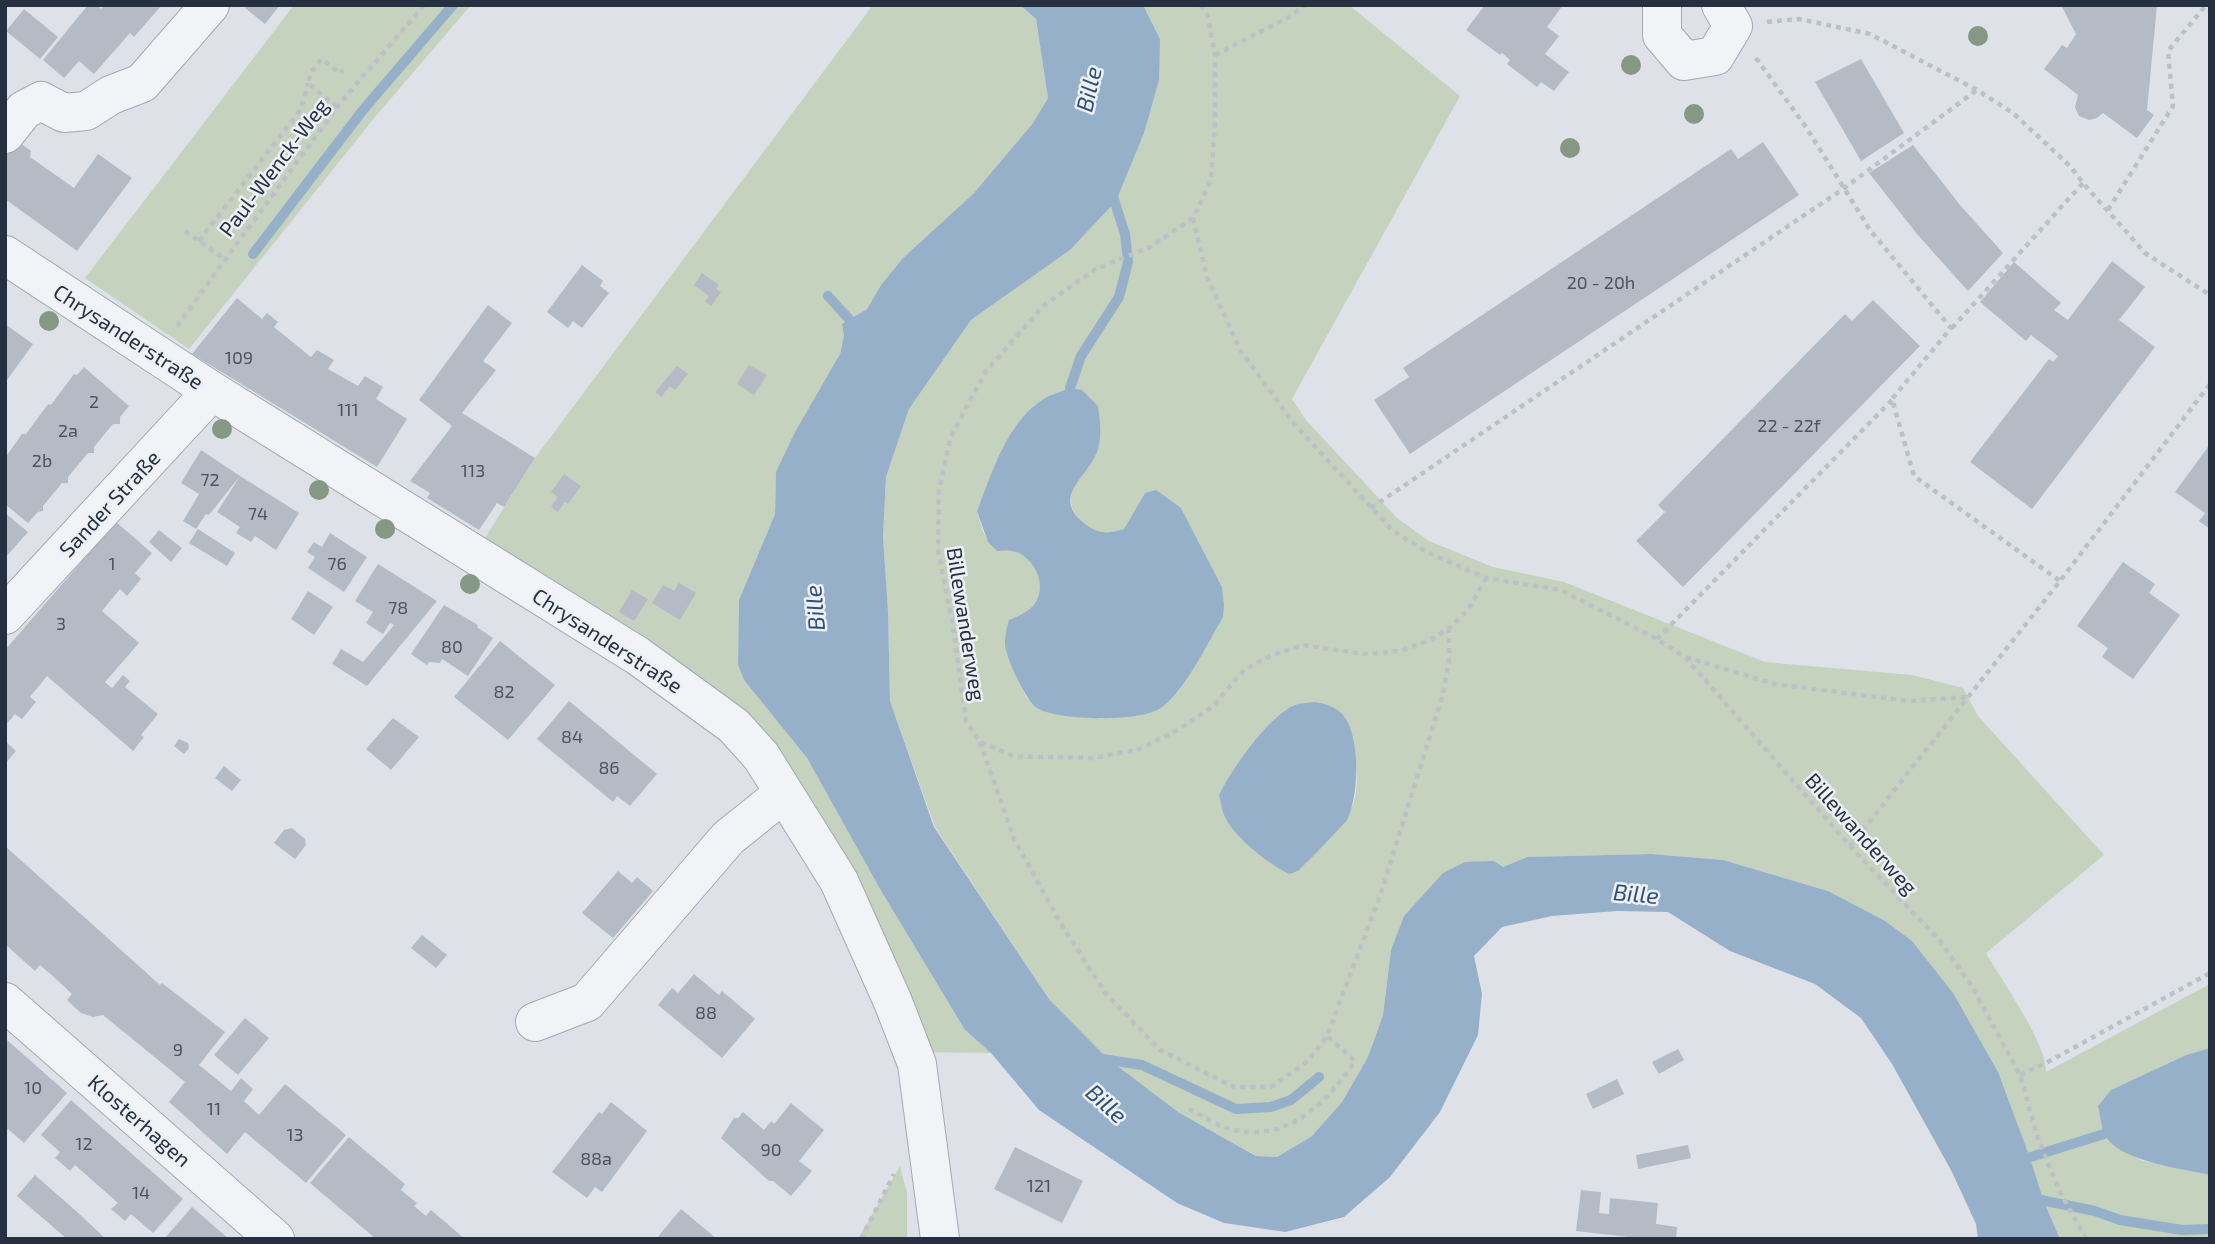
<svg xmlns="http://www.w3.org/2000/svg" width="2215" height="1244" viewBox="0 0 2215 1244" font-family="'Exo 2',sans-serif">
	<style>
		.green { fill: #c4d2be; fill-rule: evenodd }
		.water { fill: #97b0ca }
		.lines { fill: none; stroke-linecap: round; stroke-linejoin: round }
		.stream { stroke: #97b0ca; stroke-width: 10 }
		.building { fill: #b5bbc5 }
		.minor-casing { stroke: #a3a9b2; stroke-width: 40 }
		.path { stroke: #bcc0c7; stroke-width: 4.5; stroke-dasharray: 5 5; stroke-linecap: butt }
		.minor { stroke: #f1f3f6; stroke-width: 38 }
		.tree { fill: #849884 }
		.labels { text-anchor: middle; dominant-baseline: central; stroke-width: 5; stroke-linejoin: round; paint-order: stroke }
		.number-label { font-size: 18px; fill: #4a5361 }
		.street-label { font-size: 21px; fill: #263040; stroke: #edf1f6 }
		.water-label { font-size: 23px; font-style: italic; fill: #2f4f75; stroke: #edf1f6 }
	</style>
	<rect width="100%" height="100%" fill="#dee2e8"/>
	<path class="green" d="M 294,5 L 471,5 L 375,117 L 189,349 L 85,278 Z
		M 873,5 L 1020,5 L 1036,19 L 1048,98 L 1033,123 L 974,193 L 903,258 L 881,285 L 867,309 C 851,315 844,339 840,354 L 776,472 L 775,514 L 739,600 L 738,665 L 744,680 L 807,758 L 880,889 L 965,1030 L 991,1053 L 912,1052 L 761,757 L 475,554 L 535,458 Z
		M 1143,5 L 1349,5 L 1460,96 L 1292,399 L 1306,420 L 1397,518 L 1429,541 L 1493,567 L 1564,582 L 1765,662 L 1912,675 L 1963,688 L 1978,716 L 2104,855 L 1986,953 C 2002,981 2046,1042 2046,1072 L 2210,984 L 2210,1048 L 2186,1055 L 2111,1090 L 2098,1106 L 2104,1134 L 2122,1149 L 2140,1160 L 2210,1175 L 2210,1239 L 2060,1239 L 2043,1199 L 2030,1158 L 1828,891 L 1723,860 L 1651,854 L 1527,857 L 1503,867 L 1391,950 L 1383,1015 L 1368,1057 L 1342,1102 L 1312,1136 L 1277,1157 L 1257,1156 L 1178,1112 L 1107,1058 L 1049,999 L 935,827 L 890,701 L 888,611 L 883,537 L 886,477 L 909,409 L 971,320 L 1070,250 L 1160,39 ZM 1070,388 L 1097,453 C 1079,477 1054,503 1088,526 C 1101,535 1110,533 1124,529 L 1145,493 L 1181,508 L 1222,587 L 1224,604 L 1180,689 L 1102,719 L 1038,708 L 1026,697 L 1009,660 L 1009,620 C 1018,616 1026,613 1033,606 C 1047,589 1038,562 1019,553 C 1012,550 1004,550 996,550 L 988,542 L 982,529 L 977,510 L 999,456 L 1063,391 ZM 1344,717 C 1354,742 1361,775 1354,802 C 1351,813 1310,858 1300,870 Z
		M 900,1166 L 907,1193 L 907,1239 L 858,1239 Z"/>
	<path class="water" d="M 1020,5 L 1143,5 L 1160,39 L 1159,80 L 1144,133 L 1116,201 L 1070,250 L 971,320 L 909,409 L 886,477 L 883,537 L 888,611 L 890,701 L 934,827 L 1049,999 L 1107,1058 L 1178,1112 L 1256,1156 L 1277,1157 L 1312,1136 L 1342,1102 L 1368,1057 L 1383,1015 L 1391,950 L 1404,916 L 1443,873 L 1465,862 L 1494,861 L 1503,867 L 1527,857 L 1651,854 L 1723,860 L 1828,891 L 1885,921 L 1912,941 L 1953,993 L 1998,1072 L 2030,1158 L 2043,1199 L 2060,1239 L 1978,1239 L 1976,1224 L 1952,1172 L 1892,1064 L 1861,1018 L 1815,984 L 1730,951 L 1668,912 L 1617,911 L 1552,916 L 1502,927 L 1474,956 L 1482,994 L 1478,1035 L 1440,1112 L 1390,1177 L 1344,1217 L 1285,1232 L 1224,1223 L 1177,1203 L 1039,1110 L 991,1053 L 965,1030 L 880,889 L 807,758 L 744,680 L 738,665 L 739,600 L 775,514 L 776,472 L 795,432 L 840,354 L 844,336 L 842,324 L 867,309 L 881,285 L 903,258 L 974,193 L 1033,123 L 1048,98 L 1036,19 Z
		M 1070,388 L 1082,390 L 1098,406 C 1100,421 1102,434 1098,449 C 1091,476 1046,497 1088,526 C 1101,535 1110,533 1124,529 L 1145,493 L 1156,490 L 1181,508 L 1222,587 L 1224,604 L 1223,617 C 1208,642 1183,695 1159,709 C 1137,722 1059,721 1037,708 C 1026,701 1004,655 1005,642 C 1005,635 1007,627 1009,620 C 1018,616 1026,613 1033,606 C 1047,589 1038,563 1019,553 C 1012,550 1004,550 997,551 L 988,542 L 977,511 C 993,470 1008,418 1049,396 C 1056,393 1063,391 1070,388 Z
		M 1314,702 C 1326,704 1335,706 1343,715 C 1361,737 1359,796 1347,820 C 1345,823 1303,867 1299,870 C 1296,872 1292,873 1289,874 C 1269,864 1235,838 1225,817 C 1222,811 1221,802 1219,795 C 1231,770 1271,712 1298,704 C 1302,703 1309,703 1314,702 Z
		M 2210,1048 L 2210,1175 C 2184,1169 2115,1161 2104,1133 C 2101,1125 2100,1115 2098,1106 L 2111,1090 L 2186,1055 Z"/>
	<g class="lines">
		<path class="stream" d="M 253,254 L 363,110 L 453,5
			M 828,296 L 849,319
			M 1070,388 L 1081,356 L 1119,297 L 1128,262 L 1125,234 L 1111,190
			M 1096,1058 L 1142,1065 L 1236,1109 L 1271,1107 L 1291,1100 L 1319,1077
			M 2018,1161 L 2104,1134 L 2112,1124
			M 2031,1198 L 2095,1211 L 2120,1220 L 2182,1230 L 2210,1229"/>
	</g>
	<path class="building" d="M 88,5 L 97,5 L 101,9 L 104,5 L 162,5 L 134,37 L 130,33 L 94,74 L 79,61 L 64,78 L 43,60 Z
		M 247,5 L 280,5 L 265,24 L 245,8 Z
		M 1485,5 L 1563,5 L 1547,27 L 1559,36 L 1545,54 L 1569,72 L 1554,91 L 1541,82 L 1537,87 L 1507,64 L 1510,60 L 1502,53 L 1500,55 L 1466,30 Z
		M 2061,5 L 2157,5 L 2147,110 L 2154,115 L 2137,138 L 2103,113 L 2097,118 L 2089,120 L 2079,116 L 2075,107 L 2078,95 L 2044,69 L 2062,45 L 2067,48 L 2076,34 Z
		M 24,9 L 58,37 L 40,59 L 6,31 Z
		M 1861,59 L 1904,133 L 1861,161 L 1815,82 Z
		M 8,134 L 31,151 L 30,157 L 74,188 L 98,154 L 132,178 L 77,251 L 5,199 L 5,138 Z
		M 1763,142 L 1799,195 L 1410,454 L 1374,400 L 1409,377 L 1403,368 L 1731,149 L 1738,159 Z
		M 1913,145 L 1960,205 L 2003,253 L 1968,291 L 1917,234 L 1869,173 Z
		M 2112,261 L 2145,287 L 2119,320 L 2155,347 L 2032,509 L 1970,462 L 2049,359 L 2053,362 L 2058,356 L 2031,335 L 2026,341 L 1980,302 L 2014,262 L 2061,303 L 2054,310 L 2068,320 Z
		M 582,265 L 603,281 L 600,286 L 609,293 L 582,328 L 573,321 L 568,328 L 547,312 Z
		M 702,273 L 719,285 L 716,289 L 721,292 L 711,306 L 705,301 L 709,296 L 694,285 Z
		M 237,298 L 262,319 L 267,313 L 278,322 L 274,327 L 311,357 L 317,350 L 334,360 L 328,369 L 358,386 L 365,376 L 383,387 L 376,399 L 407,419 L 377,467 L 192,354 Z
		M 1873,300 L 1920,346 L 1683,587 L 1636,541 L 1665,512 L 1658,505 L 1845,314 L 1852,321 Z
		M 488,305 L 512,323 L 483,361 L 496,370 L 462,413 L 535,458 L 504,507 L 497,503 L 479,530 L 427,498 L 430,493 L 410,481 L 452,426 L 419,400 Z
		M 5,324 L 33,344 L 5,383 Z
		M 749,365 L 767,375 L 754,395 L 737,384 Z
		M 677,366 L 688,374 L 675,390 L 670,386 L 661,397 L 655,392 Z
		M 84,367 L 129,406 L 120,417 L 120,424 L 113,424 L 94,447 L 94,453 L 88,453 L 68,477 L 68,483 L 62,483 L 43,506 L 43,511 L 38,512 L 28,523 L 5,504 L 5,458 L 22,434 L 26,434 L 48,404 L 51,405 L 74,374 L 77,375 Z
		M 2210,444 L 2210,529 L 2199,521 L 2205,513 L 2175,492 Z
		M 201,450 L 240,476 L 209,515 L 206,514 L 196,529 L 183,521 L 199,494 L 181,483 Z
		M 564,474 L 581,486 L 568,504 L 565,502 L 558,512 L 551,507 L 558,497 L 551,492 Z
		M 240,476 L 299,513 L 276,550 L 255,536 L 251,542 L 236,533 L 240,527 L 217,512 Z
		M 5,513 L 28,532 L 5,558 Z
		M 116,522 L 152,553 L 135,573 L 141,579 L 127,596 L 120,589 L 102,611 L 139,643 L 105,682 L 112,688 L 123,675 L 130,681 L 125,687 L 158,714 L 141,735 L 144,737 L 133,751 L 47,676 L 30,697 L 36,702 L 22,719 L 15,714 L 5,726 L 5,650 Z
		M 198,529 L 235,553 L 227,566 L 189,543 Z
		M 159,530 L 182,548 L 171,562 L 149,542 Z
		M 330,533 L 367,557 L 344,592 L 308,568 L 315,557 L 307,552 L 314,542 L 322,547 Z
		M 2123,562 L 2155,584 L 2149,593 L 2180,615 L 2133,679 L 2102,657 L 2108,648 L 2077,626 Z
		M 378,564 L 437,601 L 367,686 L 332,664 L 341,649 L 363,662 L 394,625 L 390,623 L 383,634 L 366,623 L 373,612 L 355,601 Z
		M 679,583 L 696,593 L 680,620 L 652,603 L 663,585 L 674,591 Z
		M 632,590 L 648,599 L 634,621 L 619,612 Z
		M 308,591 L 333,607 L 314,635 L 291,619 Z
		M 444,605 L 478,625 L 477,627 L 493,638 L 468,676 L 442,659 L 440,663 L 429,662 L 427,665 L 411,654 Z
		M 500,641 L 555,685 L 508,740 L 454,697 Z
		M 569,701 L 657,774 L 630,806 L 617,796 L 613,802 L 537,739 Z
		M 393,718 L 419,737 L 391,770 L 366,749 Z
		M 179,739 L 188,743 L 189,748 L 184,754 L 174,746 Z
		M 5,741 L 16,751 L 5,764 Z
		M 224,766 L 241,780 L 232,791 L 215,778 Z
		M 292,828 L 305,839 L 306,845 L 295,859 L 274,843 L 284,830 Z
		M 5,846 L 160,985 L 162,983 L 225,1032 L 199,1065 L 231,1091 L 241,1078 L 253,1089 L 244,1101 L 259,1115 L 285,1084 L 346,1135 L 306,1183 L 245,1132 L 227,1154 L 169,1102 L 185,1082 L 103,1015 L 93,1017 L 81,1013 L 67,1000 L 72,994 L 56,979 L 40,965 L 35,971 L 5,944 Z
		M 618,871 L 632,883 L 637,877 L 653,891 L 613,938 L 582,913 Z
		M 422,935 L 447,955 L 436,968 L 411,948 Z
		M 694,974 L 719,995 L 722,991 L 755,1019 L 722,1058 L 658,1005 L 672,988 L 678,993 Z
		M 245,1018 L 269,1038 L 238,1075 L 214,1055 Z
		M 7,1040 L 67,1093 L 24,1143 L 8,1129 L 5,1133 Z
		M 1678,1049 L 1684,1060 L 1659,1074 L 1652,1062 Z
		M 1617,1079 L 1624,1094 L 1593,1109 L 1586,1094 Z
		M 71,1100 L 183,1199 L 153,1233 L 131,1214 L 125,1221 L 111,1209 L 118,1203 L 75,1165 L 70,1171 L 55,1158 L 60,1152 L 41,1135 Z
		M 611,1102 L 647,1131 L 602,1192 L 595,1187 L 587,1198 L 552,1172 L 599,1112 L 602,1114 Z
		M 791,1103 L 824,1130 L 799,1161 L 812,1171 L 791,1196 L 773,1181 L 769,1181 L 721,1138 L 734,1118 L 738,1118 L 743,1112 L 764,1130 L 771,1121 L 774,1124 Z
		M 349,1137 L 405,1184 L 401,1190 L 417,1203 L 414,1206 L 426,1216 L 431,1210 L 465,1239 L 376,1239 L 310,1183 Z
		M 1688,1145 L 1691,1158 L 1638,1169 L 1636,1155 Z
		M 1015,1147 L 1083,1181 L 1062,1223 L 994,1189 Z
		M 35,1175 L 76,1211 L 106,1239 L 67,1239 L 17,1196 Z
		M 1581,1190 L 1601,1192 L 1599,1213 L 1609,1214 L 1610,1198 L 1658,1203 L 1656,1224 L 1677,1227 L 1676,1239 L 1646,1239 L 1576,1231 Z
		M 192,1207 L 229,1239 L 164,1239 Z
		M 681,1209 L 717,1239 L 656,1239 Z"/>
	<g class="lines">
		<g class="minor-casing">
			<path id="minor" d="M 1662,5 L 1662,35 L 1684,61 L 1715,56 L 1733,26 L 1721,5
				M 5,134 L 24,110 L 41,101 L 64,113 L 86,111 L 111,95 L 142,83 L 210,5
				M 5,255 L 212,391 L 638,656 L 734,726 L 761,756 L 839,881 L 893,1002 L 917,1064 L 940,1239
				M 5,615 L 212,391
				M 5,1002 L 275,1239
				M 535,1022 L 587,1002 L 728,838 L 784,793"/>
		</g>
		<path class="path" d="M 1201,5 L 1208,16 L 1215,55 L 1215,122 L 1211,180 L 1193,218 L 1207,277 L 1240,350 L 1295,425 L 1393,531 L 1429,553 L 1486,578 L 1561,590 L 1657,639 L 1685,657 L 1850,846 L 1940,941 L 1971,985 L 2020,1075 L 2037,1135 L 2049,1166 L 2061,1194 L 2086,1239
			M 1767,22 L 1799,19 L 1870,34 L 1977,90 L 2013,113 L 2071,167 L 2083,183 L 2145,253 L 2210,295
			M 1215,55 L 1291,16 L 1305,5
			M 1756,58 L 1806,127 L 1870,230 L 1951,328 L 1892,399 L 1914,476 L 2060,581
			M 337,107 L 308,83 L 311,72 L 322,59 L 340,73 L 343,70
			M 2108,210 L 2173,106 L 2168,51 L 2206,5
			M 1193,218 L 1150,247 L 1096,269 L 1044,305 L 986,371 L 951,436 L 939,489 L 938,550 L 953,626 L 966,721 L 980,742 L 1013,756 L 1092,758 L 1137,750 L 1178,730 L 1213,706 L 1244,670 L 1270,656 L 1302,645 L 1365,654 L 1401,651 L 1430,640 L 1449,628 L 1468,610 L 1486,578
			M 185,231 L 225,259
			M 199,241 L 301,109 L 308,83
			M 177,326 L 337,107 L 424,5
			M 1952,328 L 2083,183
			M 1371,508 L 1843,189 L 1977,90
			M 1657,639 L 1892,400
			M 1686,657 L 1774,684 L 1909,701 L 1968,697
			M 980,742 L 1014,839 L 1061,924 L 1106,994 L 1160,1050 L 1234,1087 L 1271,1087 L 1308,1061 L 1327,1036 L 1380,896 L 1443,694 L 1449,661 L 1449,629
			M 1850,846 L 2060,581 L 2210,384
			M 2020,1075 L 2046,1063 L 2210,973
			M 1189,1109 C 1203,1116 1219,1127 1234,1130 C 1289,1142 1327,1102 1355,1061 L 1327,1036
			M 861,1239 L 894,1174"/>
		<use href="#minor" class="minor"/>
	</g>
	<g class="tree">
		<circle cx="1978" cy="36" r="10"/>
		<circle cx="1631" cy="65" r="10"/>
		<circle cx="1694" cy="114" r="10"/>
		<circle cx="1570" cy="148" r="10"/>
		<circle cx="49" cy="321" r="10"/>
		<circle cx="222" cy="429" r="10"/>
		<circle cx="319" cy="490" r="10"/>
		<circle cx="385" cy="529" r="10"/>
		<circle cx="470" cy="584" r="10"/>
	</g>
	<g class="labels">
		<g class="number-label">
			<text x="1601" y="282">20 - 20h</text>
			<text x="239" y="357">109</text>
			<text x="94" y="401">2</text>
			<text x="348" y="409">111</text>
			<text x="1789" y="425">22 - 22f</text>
			<text x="68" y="430">2a</text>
			<text x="42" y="460">2b</text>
			<text x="473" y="470">113</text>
			<text x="210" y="479">72</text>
			<text x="258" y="513">74</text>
			<text x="112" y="563">1</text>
			<text x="337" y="563">76</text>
			<text x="398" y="607">78</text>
			<text x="61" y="623">3</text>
			<text x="452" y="646">80</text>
			<text x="504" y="691">82</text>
			<text x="572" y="736">84</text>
			<text x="609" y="767">86</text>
			<text x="706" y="1012">88</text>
			<text x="178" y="1049">9</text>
			<text x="33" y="1087">10</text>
			<text x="214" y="1108">11</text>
			<text x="295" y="1134">13</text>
			<text x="84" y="1143">12</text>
			<text x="771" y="1149">90</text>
			<text x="596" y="1158">88a</text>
			<text x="1039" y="1185">121</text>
			<text x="141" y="1192">14</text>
		</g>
		<g class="street-label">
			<text transform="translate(273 167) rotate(-53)">Paul-Wenck-Weg</text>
			<text transform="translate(129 336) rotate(33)">Chrysanderstraße</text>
			<text transform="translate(109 503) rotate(-47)">Sander Straße</text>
			<text transform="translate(967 624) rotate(81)">Billewanderweg</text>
			<text transform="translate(608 640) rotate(33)">Chrysanderstraße</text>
			<text transform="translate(1862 833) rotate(48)">Billewanderweg</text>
			<text transform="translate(140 1120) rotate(41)">Klosterhagen</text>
		</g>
		<g class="water-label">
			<text transform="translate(1088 89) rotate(-77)">Bille</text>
			<text transform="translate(814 608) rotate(-95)">Bille</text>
			<text transform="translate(1636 893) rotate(5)">Bille</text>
			<text transform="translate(1107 1103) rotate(42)">Bille</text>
		</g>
	</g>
	<rect width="2215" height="1244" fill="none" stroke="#263040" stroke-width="14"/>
</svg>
